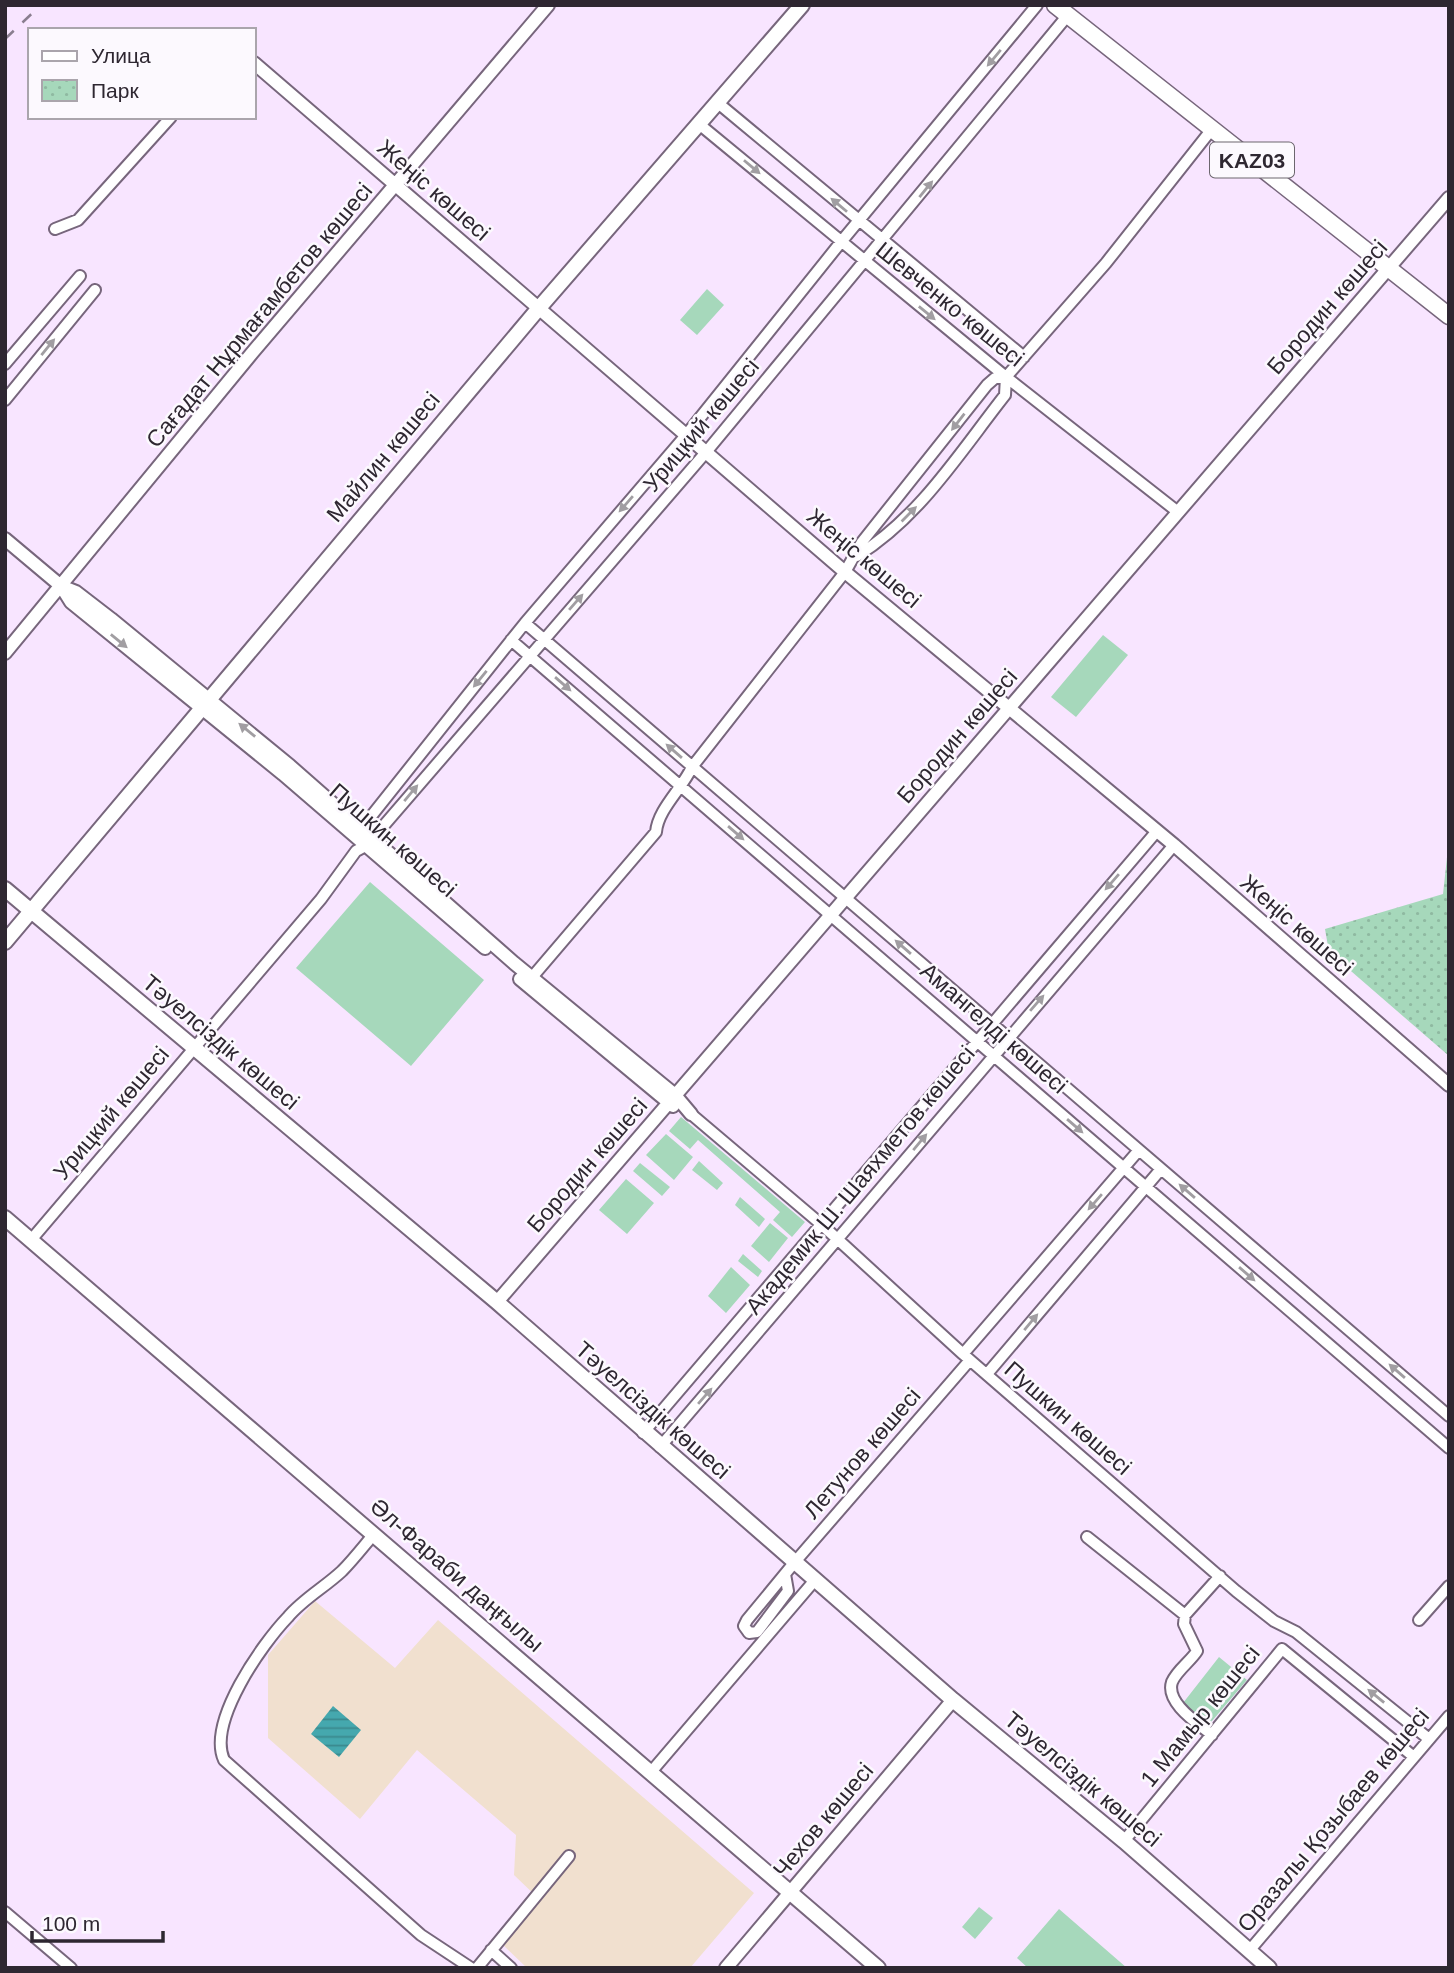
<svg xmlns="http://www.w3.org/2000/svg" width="1454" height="1973" viewBox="0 0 1454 1973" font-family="Helvetica,sans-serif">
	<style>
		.industrial { fill: #f1e0cf }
		.grass { fill: #a6d8bb }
		.park { fill: url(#park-dots) }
		.water { fill: url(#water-rules) }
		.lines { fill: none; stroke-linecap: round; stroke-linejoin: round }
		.minor-casing { stroke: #77667c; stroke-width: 14 }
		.tertiary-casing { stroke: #77667c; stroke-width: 16 }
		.secondary-casing { stroke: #77667c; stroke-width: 18 }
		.primary-casing { stroke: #77667c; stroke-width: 19 }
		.minor { stroke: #fff; stroke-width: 10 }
		.tertiary { stroke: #fff; stroke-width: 12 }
		.secondary { stroke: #fff; stroke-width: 14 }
		.primary { stroke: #fff; stroke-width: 16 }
		.rail { stroke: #8a7e8f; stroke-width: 2.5; stroke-dasharray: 12 12; stroke-linecap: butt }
		.oneway { fill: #a19ea2 }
		.labels { text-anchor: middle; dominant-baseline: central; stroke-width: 5; stroke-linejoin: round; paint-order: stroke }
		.shield { fill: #fcf9fe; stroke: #6c666e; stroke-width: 2 }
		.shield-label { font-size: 21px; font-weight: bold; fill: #2e2731 }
		.street-label { font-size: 23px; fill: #2e2731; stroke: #fcf9fe }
	</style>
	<defs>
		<pattern id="park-dots" width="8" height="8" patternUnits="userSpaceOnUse" patternTransform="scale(1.75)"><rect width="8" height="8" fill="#a6d8bb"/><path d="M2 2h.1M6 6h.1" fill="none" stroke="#8fb9a1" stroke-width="1.8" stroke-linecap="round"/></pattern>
		<pattern id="water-rules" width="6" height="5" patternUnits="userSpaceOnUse" patternTransform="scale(1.75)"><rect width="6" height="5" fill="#45a8ae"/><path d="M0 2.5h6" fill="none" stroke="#3a898e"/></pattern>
	</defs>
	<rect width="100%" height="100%" fill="#f8e5ff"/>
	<path class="industrial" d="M 315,1601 L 395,1668 L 438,1620 L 754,1893 L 690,1968 L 527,1968 L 502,1944 L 539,1899 L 514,1875 L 516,1835 L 417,1750 L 360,1819 L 268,1738 L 268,1655 Z"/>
	<path class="grass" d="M 707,289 L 724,305 L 697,335 L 680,320 Z
		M 1103,635 L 1128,655 L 1076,717 L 1051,697 Z
		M 370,882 L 484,980 L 411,1066 L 296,968 Z
		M 681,1117 L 805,1222 L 792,1237 L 773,1220 L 780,1212 L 698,1140 L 690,1149 L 669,1131 Z
		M 666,1134 L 693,1157 L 674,1180 L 646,1155 Z
		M 699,1161 L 723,1183 L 717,1190 L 692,1170 Z
		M 640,1163 L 670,1187 L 662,1196 L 633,1171 Z
		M 626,1179 L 654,1203 L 627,1234 L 599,1210 Z
		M 740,1197 L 765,1219 L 759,1227 L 735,1205 Z
		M 770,1223 L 788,1238 L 769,1262 L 751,1246 Z
		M 743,1254 L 762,1271 L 758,1277 L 738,1261 Z
		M 731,1267 L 750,1285 L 726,1313 L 708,1296 Z
		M 1219,1657 L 1247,1680 L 1206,1728 L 1183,1703 Z
		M 979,1907 L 993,1918 L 975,1939 L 962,1927 Z
		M 1059,1909 L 1127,1968 L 1028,1968 L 1017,1958 Z"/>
	<path class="park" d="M 1449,839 L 1449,1056 L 1329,952 L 1325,929 L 1443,894 Z"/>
	<path class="water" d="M 333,1706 L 361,1730 L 339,1757 L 311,1734 Z"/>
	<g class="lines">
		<g class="minor-casing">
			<path id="minor" d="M 718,103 L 1024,357
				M 699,124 L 1006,377 L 1178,512
				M 55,229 L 78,220 L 171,117
				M 5,364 L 80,276
				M 1006,377 L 1106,263 L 1212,129
				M 5,400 L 95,290
				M 857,556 C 920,517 960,452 1005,395 L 1006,377
				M 525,623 L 1449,1416
				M 511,640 L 1449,1448
				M 357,834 L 525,623 L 687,434 L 841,242 L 1037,5
				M 528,982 L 656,832 C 658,809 682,789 692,767 L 845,572 L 862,542 L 987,385 L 995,378 L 1006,377
				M 691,1114 L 822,1225 L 963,1354 L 1236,1591 L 1274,1621 L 1296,1632 L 1429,1739
				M 31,1240 L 321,899 L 356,851 L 367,845 L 707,451 L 1068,15
				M 963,1354 L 1139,1150
				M 987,1374 L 1161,1169
				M 643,1433 L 1157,831
				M 660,1447 L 1174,845
				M 374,1534 C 363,1547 353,1560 342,1571 C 325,1587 303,1599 288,1617 C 262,1644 207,1722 224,1760 L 421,1935 L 471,1968
				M 1087,1537 L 1185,1615 L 1220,1576
				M 785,1574 L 788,1591 L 757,1632 L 749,1633 L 744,1626 L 747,1620 L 794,1563 L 970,1360
				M 1185,1615 L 1184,1624 L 1197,1651 C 1191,1661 1177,1670 1172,1682 C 1165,1703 1199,1724 1212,1735
				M 1419,1620 L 1449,1586
				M 651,1772 L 815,1580
				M 1124,1841 L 1282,1649 L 1414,1757
				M 5,1912 L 71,1968
				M 491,1950 L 511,1968
				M 1249,1951 L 1449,1716
				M 477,1968 L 569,1856"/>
		</g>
		<g class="tertiary-casing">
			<path id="tertiary" d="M 254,63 L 845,572 L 1174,845 L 1449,1085
				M 5,539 L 61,586 L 76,592 L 111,619 L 290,766 L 514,963 L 675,1095 L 691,1114
				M 61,586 L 71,602 L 283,774 L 485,948
				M 5,653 L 252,353 L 548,5
				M 520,979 L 673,1106
				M 497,1302 L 1449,198
				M 726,1968 L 953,1700"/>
		</g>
		<g class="secondary-casing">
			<path id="secondary" d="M 5,889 L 497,1302 L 953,1700 L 1124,1841 L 1269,1968
				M 5,942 L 539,308 L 802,5
				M 5,1218 L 878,1968"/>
		</g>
		<g class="primary-casing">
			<path id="primary" d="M 1055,5 L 1449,316"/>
		</g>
		<use href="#minor" class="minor"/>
		<use href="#tertiary" class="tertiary"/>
		<use href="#secondary" class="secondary"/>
		<use href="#primary" class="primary"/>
		<path class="rail" d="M 5,39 L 41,5"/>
	</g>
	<defs><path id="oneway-solid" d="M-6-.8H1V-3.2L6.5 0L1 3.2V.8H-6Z" transform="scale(1.75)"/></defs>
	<g class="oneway">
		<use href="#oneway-solid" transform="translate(994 58) rotate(130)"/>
		<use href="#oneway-solid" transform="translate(752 167) rotate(40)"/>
		<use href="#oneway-solid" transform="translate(926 189) rotate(-51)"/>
		<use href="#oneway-solid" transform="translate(839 205) rotate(-140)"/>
		<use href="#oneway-solid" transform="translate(927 313) rotate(39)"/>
		<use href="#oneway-solid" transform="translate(48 347) rotate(-51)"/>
		<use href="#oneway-solid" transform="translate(958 422) rotate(128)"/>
		<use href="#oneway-solid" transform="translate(626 504) rotate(131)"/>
		<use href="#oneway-solid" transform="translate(909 514) rotate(-45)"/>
		<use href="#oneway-solid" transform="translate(576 602) rotate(-49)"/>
		<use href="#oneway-solid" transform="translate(119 641) rotate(39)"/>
		<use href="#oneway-solid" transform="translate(480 679) rotate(129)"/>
		<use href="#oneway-solid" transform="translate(563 684) rotate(41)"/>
		<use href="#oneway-solid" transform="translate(247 730) rotate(-141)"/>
		<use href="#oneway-solid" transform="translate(674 751) rotate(-139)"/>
		<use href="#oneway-solid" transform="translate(411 793) rotate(-50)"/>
		<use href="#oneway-solid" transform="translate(736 833) rotate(41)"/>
		<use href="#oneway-solid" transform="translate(1112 882) rotate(131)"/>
		<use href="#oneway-solid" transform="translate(903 947) rotate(-139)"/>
		<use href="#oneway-solid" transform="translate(1037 1003) rotate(-49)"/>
		<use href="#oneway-solid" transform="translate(1075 1126) rotate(41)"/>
		<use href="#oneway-solid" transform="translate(920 1142) rotate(-50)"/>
		<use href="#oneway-solid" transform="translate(1187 1191) rotate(-139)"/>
		<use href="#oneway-solid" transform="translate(1095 1202) rotate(131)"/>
		<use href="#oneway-solid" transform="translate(1247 1274) rotate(41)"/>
		<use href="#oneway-solid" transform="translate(1031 1322) rotate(-50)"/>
		<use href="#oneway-solid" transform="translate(1397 1371) rotate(-139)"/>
		<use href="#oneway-solid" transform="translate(705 1396) rotate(-49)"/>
		<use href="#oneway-solid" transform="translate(1376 1696) rotate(-141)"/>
	</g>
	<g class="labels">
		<rect class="shield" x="1210" y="142.5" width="84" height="35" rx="5"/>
		<g class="shield-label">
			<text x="1252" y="160">KАZ03</text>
		</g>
		<g class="street-label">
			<text transform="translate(434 190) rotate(41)">Жеңіс көшесі</text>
			<text transform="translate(950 304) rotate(39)">Шевченко көшесі</text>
			<text transform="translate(1327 307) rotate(-49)">Бородин көшесі</text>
			<text transform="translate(259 315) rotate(-50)">Сағадат Нұрмағамбетов көшесі</text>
			<text transform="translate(701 425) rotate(-50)">Урицкий көшесі</text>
			<text transform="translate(383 457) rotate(-50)">Майлин көшесі</text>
			<text transform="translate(864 558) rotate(40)">Жеңіс көшесі</text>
			<text transform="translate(957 736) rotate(-49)">Бородин көшесі</text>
			<text transform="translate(393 840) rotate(41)">Пушкин көшесі</text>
			<text transform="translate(1297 925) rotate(41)">Жеңіс көшесі</text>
			<text transform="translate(994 1028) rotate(41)">Амангелді көшесі</text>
			<text transform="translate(221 1042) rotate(40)">Тәуелсіздік көшесі</text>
			<text transform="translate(111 1113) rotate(-50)">Урицкий көшесі</text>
			<text transform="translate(587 1165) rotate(-49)">Бородин көшесі</text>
			<text transform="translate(860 1180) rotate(-50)">Академик Ш. Шаяхметов көшесі</text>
			<text transform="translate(653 1410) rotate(41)">Тәуелсіздік көшесі</text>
			<text transform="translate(1068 1418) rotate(41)">Пушкин көшесі</text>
			<text transform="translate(862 1453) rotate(-49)">Летунов көшесі</text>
			<text transform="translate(457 1575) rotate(41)">Әл-Фараби даңғылы</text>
			<text transform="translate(1200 1716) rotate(-51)">1 Мамыр көшесі</text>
			<text transform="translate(1083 1779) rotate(40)">Тәуелсіздік көшесі</text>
			<text transform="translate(823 1820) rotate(-50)">Чехов көшесі</text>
			<text transform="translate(1333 1820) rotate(-50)">Оразалы Қозыбаев көшесі</text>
		</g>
	</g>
	<rect width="1454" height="1973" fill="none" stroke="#2e2731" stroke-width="14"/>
	<rect x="28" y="28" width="228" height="91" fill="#fcf9fe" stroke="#aaa5ac" stroke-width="2"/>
	<rect x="42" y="51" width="35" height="10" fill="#ffffff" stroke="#aaa5ac" stroke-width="2"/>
	<text x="91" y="63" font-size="21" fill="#2e2731">Улица</text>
	<rect x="42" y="80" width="35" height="21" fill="url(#park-dots)" stroke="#aaa5ac" stroke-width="2"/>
	<text x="91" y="98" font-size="21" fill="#2e2731">Парк</text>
	<path d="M32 1931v10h131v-10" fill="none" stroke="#2e2731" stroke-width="3.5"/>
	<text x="42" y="1931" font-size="21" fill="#2e2731" stroke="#fcf9fe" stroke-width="5" paint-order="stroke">100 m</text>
</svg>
